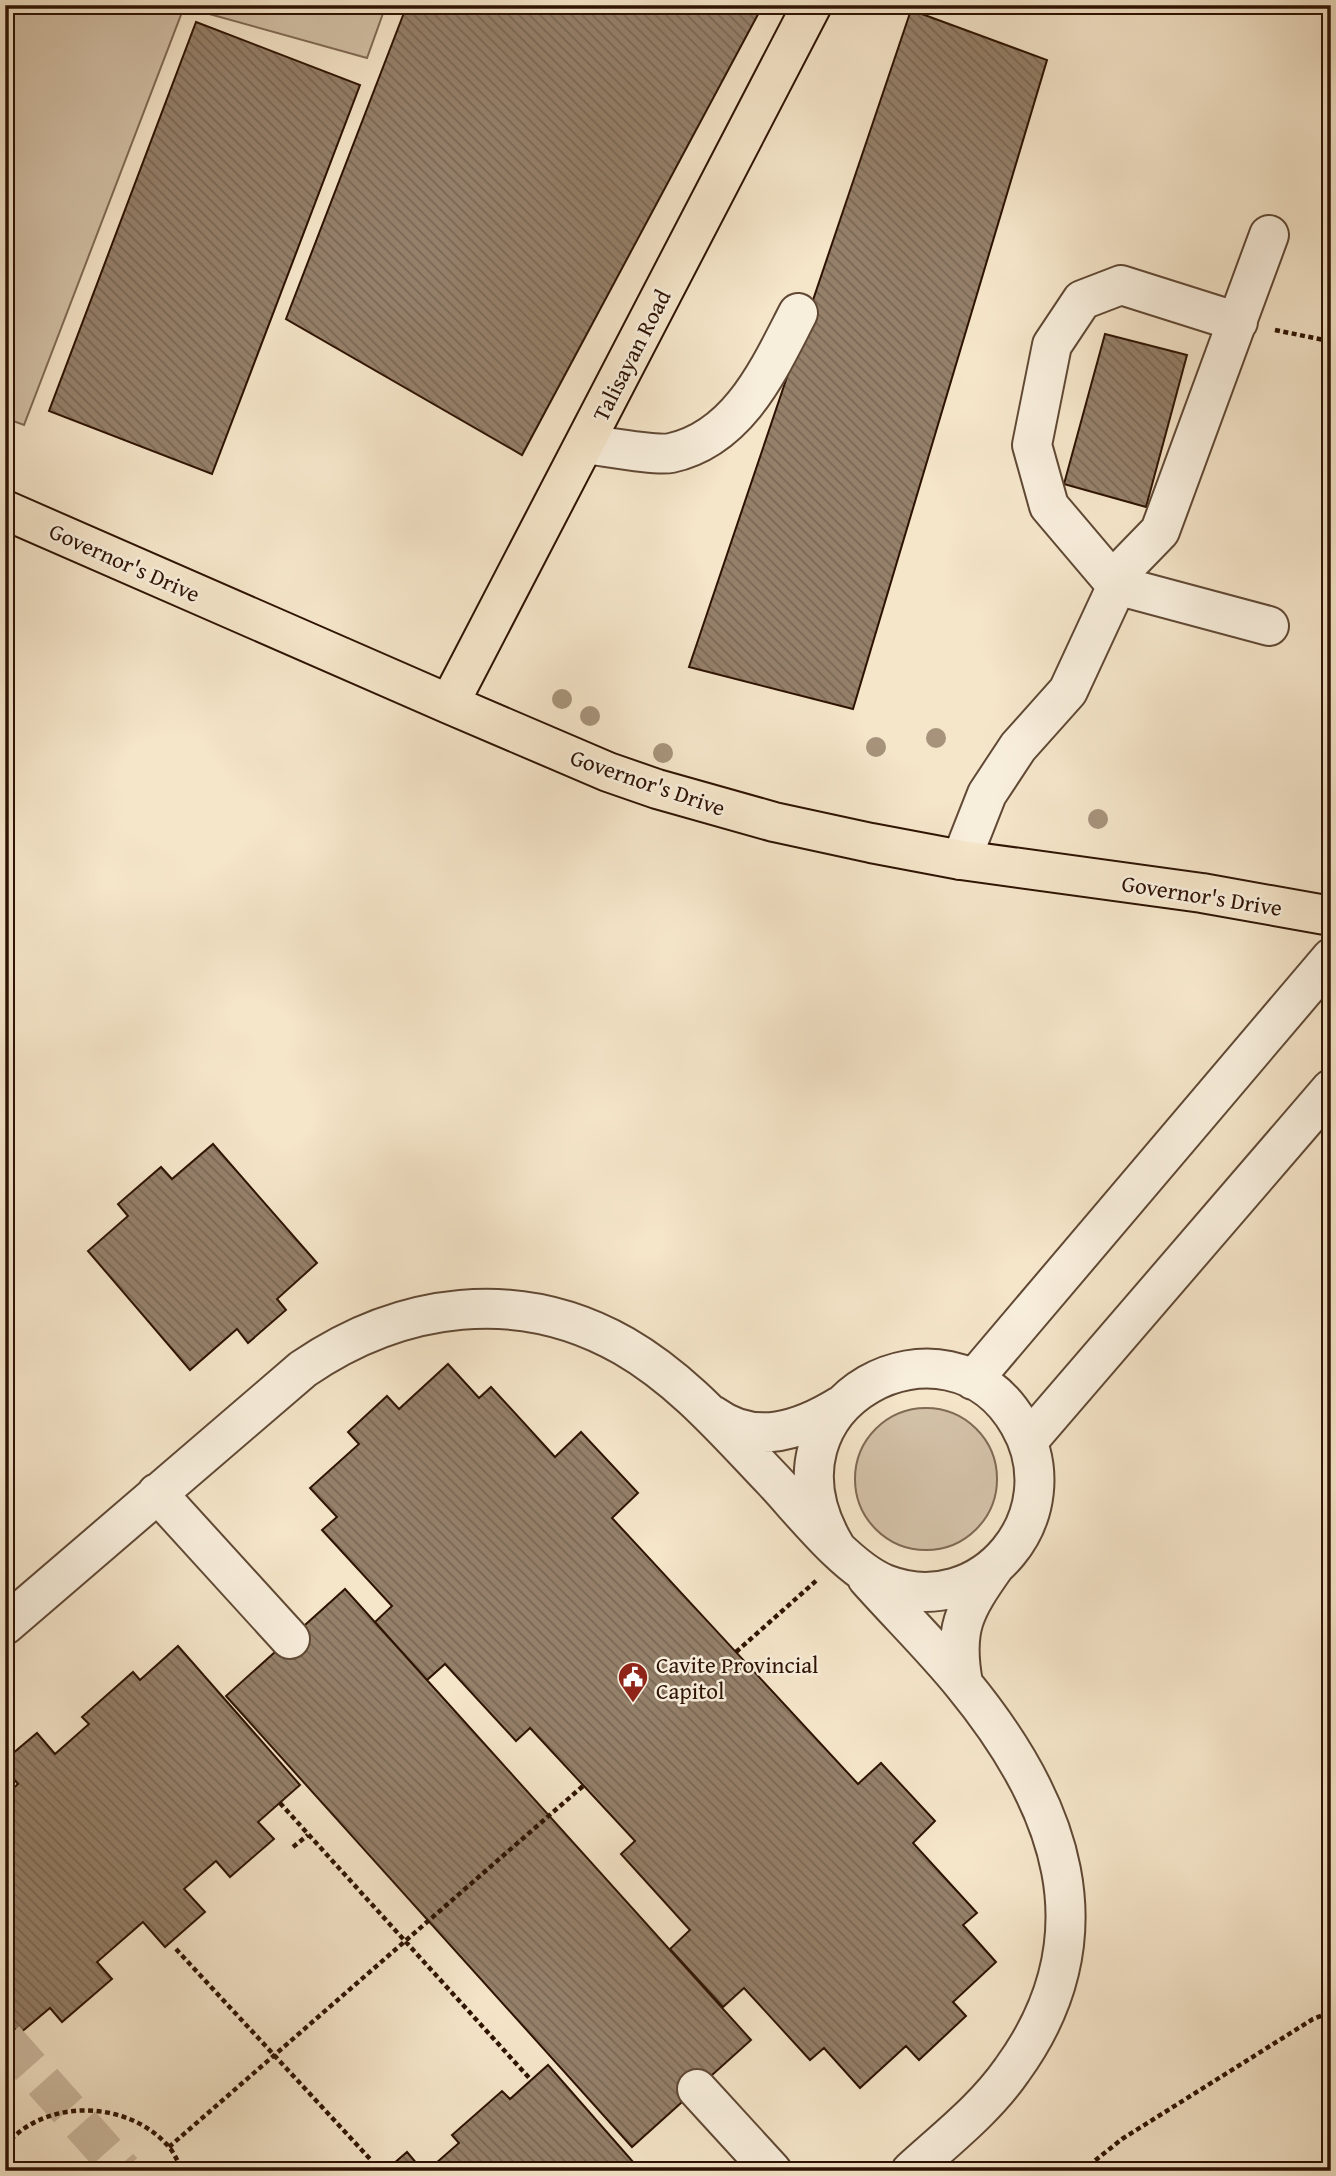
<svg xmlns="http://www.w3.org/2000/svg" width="1336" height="2176" viewBox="0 0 1336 2176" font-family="'Gentium Book Plus',serif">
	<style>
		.grass { fill: #d3c1a7; stroke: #806a55; stroke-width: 2 }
		.building { fill: url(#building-back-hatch); stroke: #2e1303; stroke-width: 2 }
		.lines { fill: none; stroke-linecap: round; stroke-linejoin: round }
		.minor-tunnel { stroke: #cdbba1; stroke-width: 38; stroke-dasharray: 38 19; stroke-linecap: butt }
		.minor-casing { stroke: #604834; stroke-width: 42 }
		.major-casing { stroke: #2e1303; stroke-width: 42 }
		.path { stroke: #2e1303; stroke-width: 4.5; stroke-dasharray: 5 3.5; stroke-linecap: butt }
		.minor { stroke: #f8eedc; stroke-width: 38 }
		.major { stroke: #f5e5c9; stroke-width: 38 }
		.tree { fill: #a7937b }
		.labels { text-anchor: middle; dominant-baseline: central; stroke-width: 5; stroke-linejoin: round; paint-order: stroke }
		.street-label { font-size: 23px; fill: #2e1303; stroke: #f8eedc }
		.poi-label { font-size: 23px; fill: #2e1303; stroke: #f8eedc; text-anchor: start }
	</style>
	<defs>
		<pattern id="building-back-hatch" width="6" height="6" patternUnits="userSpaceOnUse" patternTransform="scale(1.75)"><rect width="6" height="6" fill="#95806a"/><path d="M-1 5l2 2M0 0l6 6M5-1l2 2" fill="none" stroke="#7a6855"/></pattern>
	</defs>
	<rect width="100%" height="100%" fill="#f5e5c9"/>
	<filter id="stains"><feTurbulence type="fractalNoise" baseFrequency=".00286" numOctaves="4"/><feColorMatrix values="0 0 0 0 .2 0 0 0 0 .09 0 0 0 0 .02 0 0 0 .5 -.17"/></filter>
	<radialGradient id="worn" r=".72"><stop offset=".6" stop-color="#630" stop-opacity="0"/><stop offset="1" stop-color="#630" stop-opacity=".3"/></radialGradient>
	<path class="grass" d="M 5,5 L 386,5 L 367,58 L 184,7 L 24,425 L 5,418 Z
		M855 1479a71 71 0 1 1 142 0a71 71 0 1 1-142 0Z"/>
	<path class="building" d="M 407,5 L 763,5 L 522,455 L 286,319 Z
		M 911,10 L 1047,60 L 853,709 L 689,667 Z
		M 196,22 L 360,85 L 212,474 L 49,411 Z
		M 1105,334 L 1187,355 L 1146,507 L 1064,484 Z
		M 213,1144 L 317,1263 L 277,1299 L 286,1310 L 248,1343 L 237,1329 L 190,1370 L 88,1251 L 128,1216 L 118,1204 L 161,1167 L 172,1179 Z
		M 448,1364 L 479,1398 L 491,1387 L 555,1457 L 581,1432 L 638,1493 L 612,1518 L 858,1784 L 881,1763 L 935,1821 L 913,1843 L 977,1913 L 963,1925 L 996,1962 L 953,2002 L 966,2016 L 919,2060 L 906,2046 L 860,2088 L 824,2048 L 810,2060 L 744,1988 L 723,2007 L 670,1949 L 690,1930 L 621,1854 L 635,1841 L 530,1728 L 516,1741 L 445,1664 L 427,1680 L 375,1622 L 392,1606 L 322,1530 L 337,1517 L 310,1488 L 359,1444 L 348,1432 L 387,1396 L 399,1409 Z
		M 345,1589 L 751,2040 L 632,2147 L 226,1696 Z
		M 178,1646 L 300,1785 L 258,1822 L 274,1839 L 230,1877 L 216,1861 L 184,1889 L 205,1912 L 165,1947 L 143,1922 L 97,1962 L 112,1979 L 62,2022 L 50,2008 L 19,2034 L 5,2018 L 5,1796 L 18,1784 L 5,1769 L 5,1760 L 37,1733 L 55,1754 L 89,1724 L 82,1717 L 133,1672 L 140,1680 Z
		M 548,2065 L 641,2171 L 427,2171 L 459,2143 L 452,2135 L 502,2091 L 510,2099 Z
		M 407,2152 L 423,2171 L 385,2171 Z"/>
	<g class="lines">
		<path class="minor-tunnel" d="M 5,2039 L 123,2171"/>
		<g class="minor-casing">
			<path id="minor" d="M 1238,322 L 1121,285 L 1082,300 L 1052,345 L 1032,445 L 1049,506 L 1116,585 L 1269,626
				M 585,444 C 603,446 656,456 671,453 C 739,438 769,369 798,313
				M 961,860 L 987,794 L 1018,747 L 1068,691 L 1126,566 L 1160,531 L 1269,235
				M 973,1380 L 1331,958
				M 714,1416 C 755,1446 801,1430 840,1406
				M 1028,1441 L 1331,1089
				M 157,1493 L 290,1639
				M 867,1578 C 898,1613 933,1647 963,1684 C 1060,1802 1111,1934 1012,2070 C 985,2109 946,2139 911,2171
				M 5,1625 L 303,1369 C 401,1302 519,1286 624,1346 C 683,1380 727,1432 773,1480 C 802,1511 846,1568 885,1584 C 983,1622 1071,1514 1019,1424 C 949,1301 749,1401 835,1546
				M 963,1683 C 953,1629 964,1610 995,1566
				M 697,2089 L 772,2171"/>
		</g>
		<g class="major-casing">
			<path id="major" d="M 5,510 L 449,704 L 608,772 L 657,789 L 774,822 L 871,843 L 961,860 L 1202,893 L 1331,916
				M 449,704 L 812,5"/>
		</g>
		<path class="path" d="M 1275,330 L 1329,341 L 1331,334
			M 736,1652 L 817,1580
			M 280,1803 L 531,2080
			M 293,1847 L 308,1835
			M 176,1949 L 371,2160
			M 5,2146 C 45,2097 129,2100 169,2147 C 175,2154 178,2163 183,2171
			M 169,2147 L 583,1786
			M 1082,2171 L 1122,2139 L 1313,2019 L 1331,2012
			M 1330,2171 L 1331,2170"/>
		<use href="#minor" class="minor"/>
		<use href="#major" class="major"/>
	</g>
	<g class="tree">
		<circle cx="562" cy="699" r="10"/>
		<circle cx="590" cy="716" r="10"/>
		<circle cx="936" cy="738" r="10"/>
		<circle cx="876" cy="747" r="10"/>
		<circle cx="663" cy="753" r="10"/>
		<circle cx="1098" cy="819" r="10"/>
	</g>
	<defs>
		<g id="civic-pin" transform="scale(1.575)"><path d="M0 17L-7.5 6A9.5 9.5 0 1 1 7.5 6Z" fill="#8f2418" stroke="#f8eedc"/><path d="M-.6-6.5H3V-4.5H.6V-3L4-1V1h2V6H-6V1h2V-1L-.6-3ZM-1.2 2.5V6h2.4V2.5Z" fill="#fff"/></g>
	</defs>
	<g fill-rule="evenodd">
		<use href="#civic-pin" x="633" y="1677"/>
	</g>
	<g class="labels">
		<g class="street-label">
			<text transform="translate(631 355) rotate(-63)">Talisayan Road</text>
			<text transform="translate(125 562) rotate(24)">Governor's Drive</text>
			<text transform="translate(648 782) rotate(19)">Governor's Drive</text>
			<text transform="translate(1202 895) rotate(9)">Governor's Drive</text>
		</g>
		<g class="poi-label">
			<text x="656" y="1664">Cavite Provincial<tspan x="656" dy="26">Capitol</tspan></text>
		</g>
	</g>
	<rect width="1336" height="2176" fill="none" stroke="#f5e5c9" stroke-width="28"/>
	<rect x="7" y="7" width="1322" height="2162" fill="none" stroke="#2e1303" stroke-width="3.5"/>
	<rect x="14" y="14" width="1308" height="2148" fill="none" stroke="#2e1303" stroke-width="2"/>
	<rect width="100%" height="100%" filter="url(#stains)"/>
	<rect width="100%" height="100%" fill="url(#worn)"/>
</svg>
